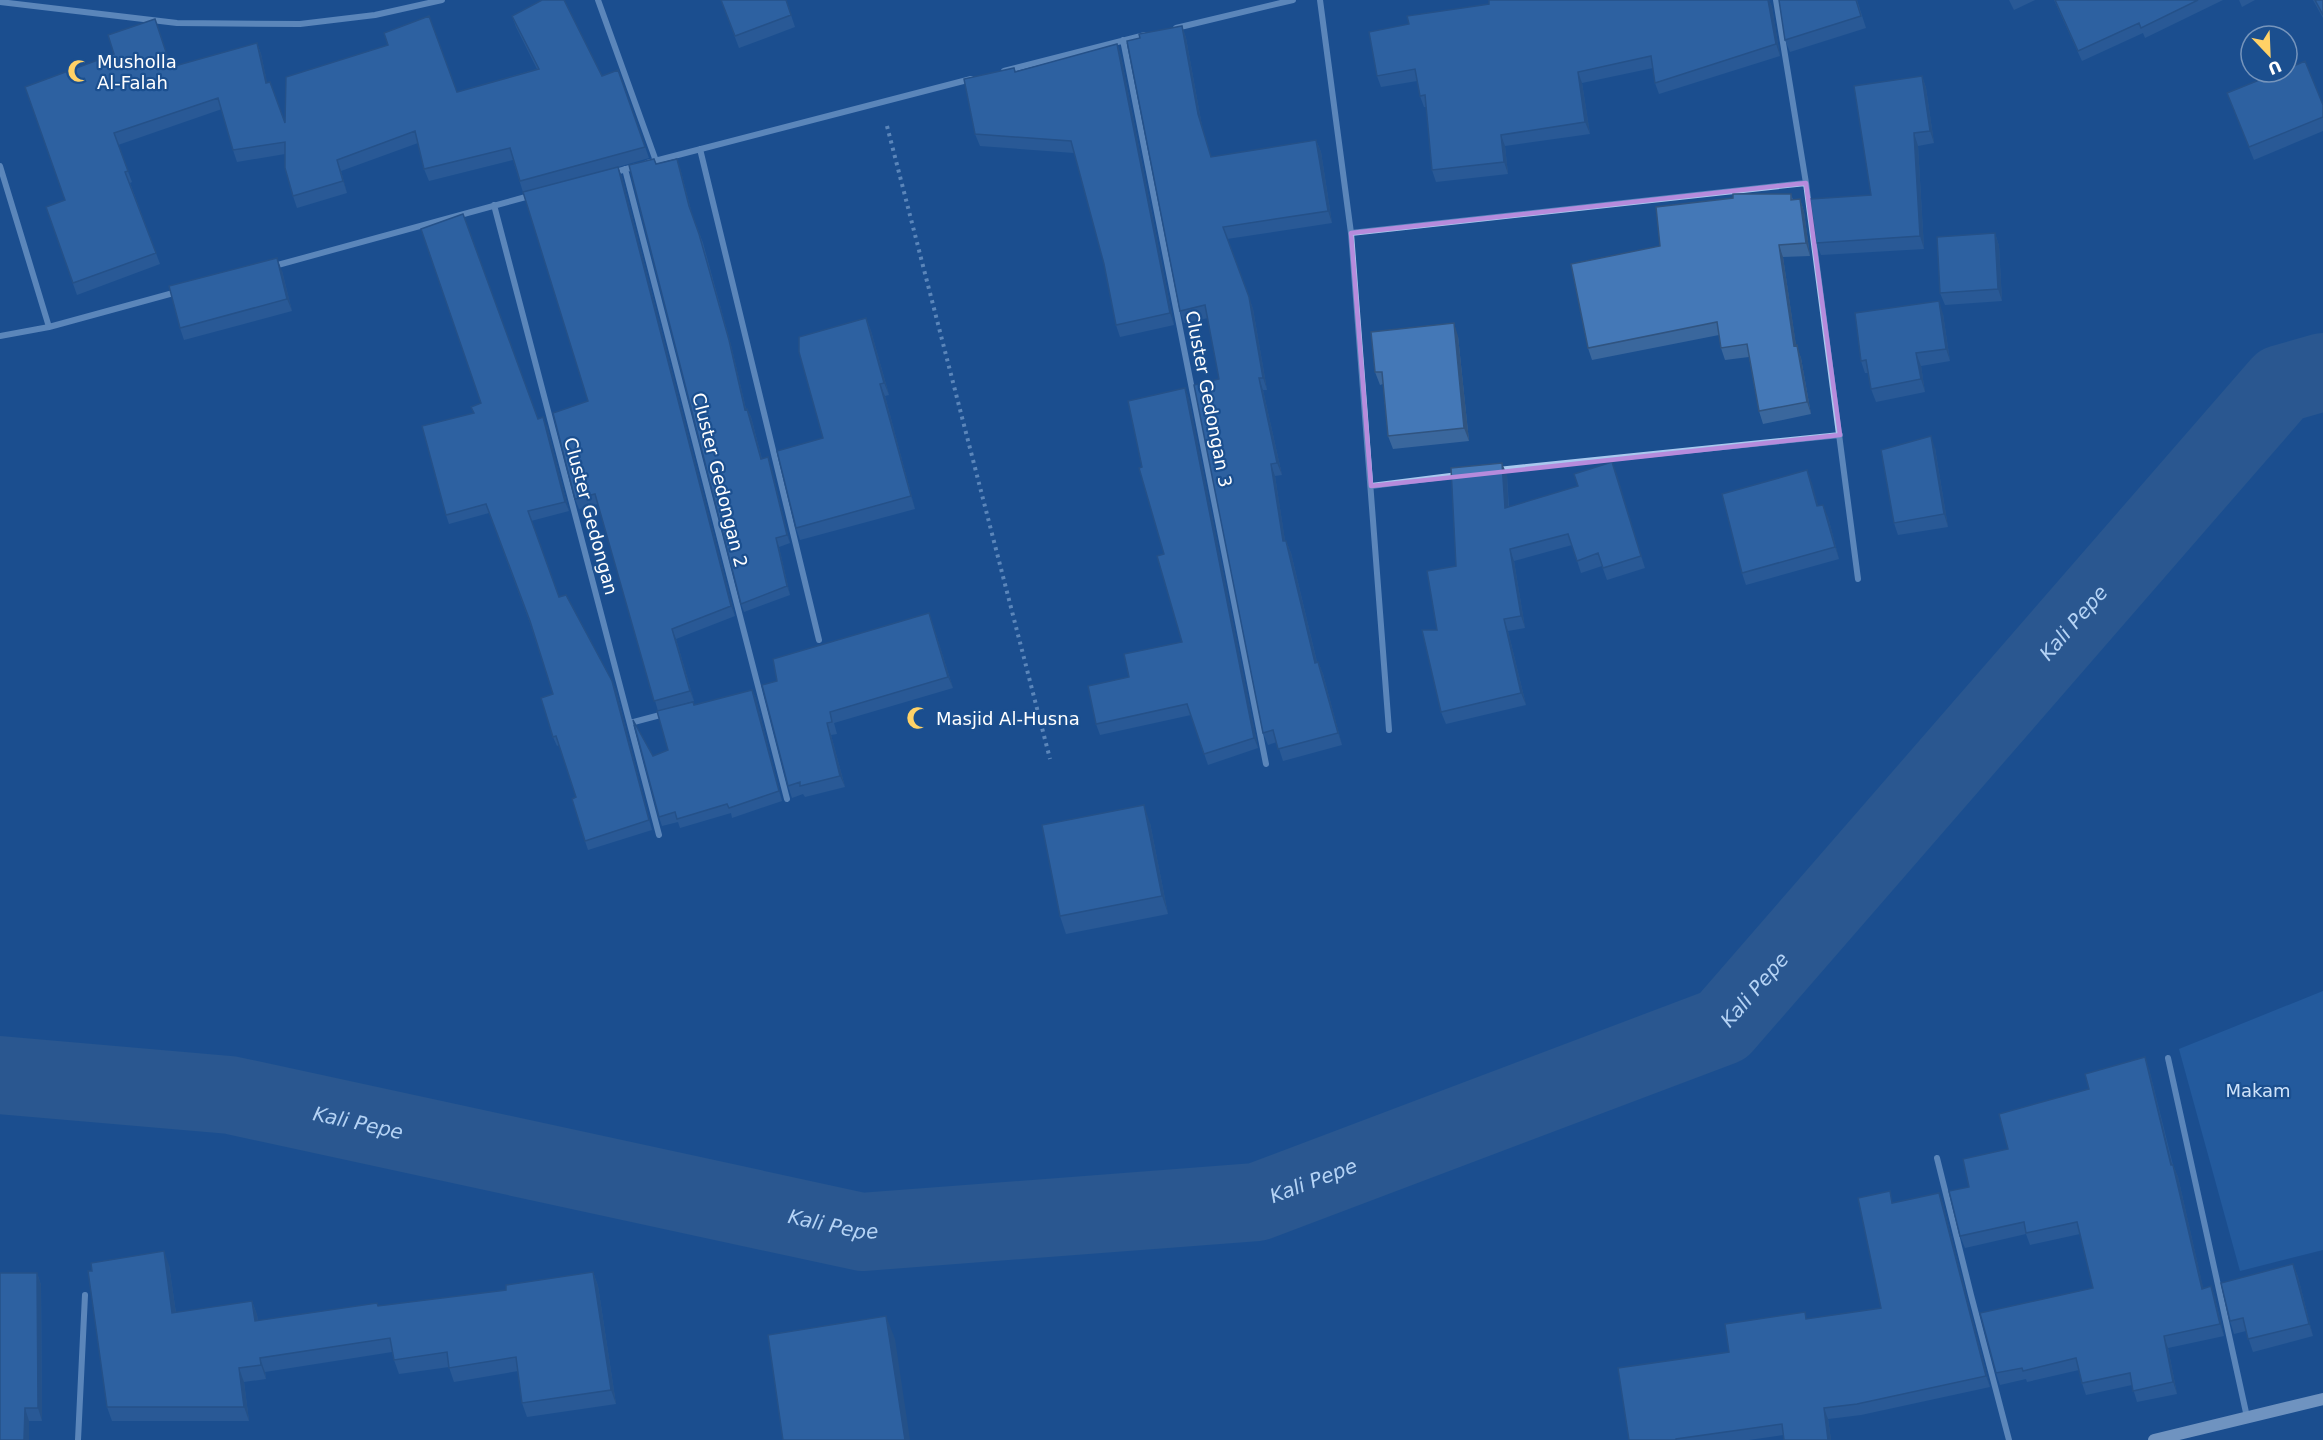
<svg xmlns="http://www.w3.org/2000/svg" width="2323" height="1440" viewBox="0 0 2323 1440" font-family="'DejaVu Sans',sans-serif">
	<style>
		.green { fill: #2e69ad }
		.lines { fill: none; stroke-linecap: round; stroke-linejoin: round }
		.river { stroke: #3c6290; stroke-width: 78 }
		.path { stroke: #a9c9ee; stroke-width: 4; stroke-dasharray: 3 4.5; stroke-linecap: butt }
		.street { stroke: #a9c9ee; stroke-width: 6 }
		.secondary { stroke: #d6e6fa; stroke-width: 12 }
		.wall { fill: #3a679d }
		.shaded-wall { fill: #305480 }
		.building { fill: #4478b7; stroke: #305480; stroke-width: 1.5 }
		.marked { fill: none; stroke: #b68bdc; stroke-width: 4.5; stroke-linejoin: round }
		.labels { text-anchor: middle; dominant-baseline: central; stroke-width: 4.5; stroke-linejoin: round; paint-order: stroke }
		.poi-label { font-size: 18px; fill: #fff; stroke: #1b4f8f; text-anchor: start }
		.street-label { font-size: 18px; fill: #fff; stroke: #1b4f8f }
		.park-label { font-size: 18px; fill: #cfe3fa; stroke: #1b4f8f }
		.water-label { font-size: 20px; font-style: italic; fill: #b5d3f5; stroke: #1b4f8f }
	</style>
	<rect width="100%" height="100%" fill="#1b4f8f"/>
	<path class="green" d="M 2323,991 L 2323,1250 L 2240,1271 L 2179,1049 Z"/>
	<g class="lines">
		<path class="river" id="s1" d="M 0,1075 L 230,1095 L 862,1232 L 1257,1202 L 1723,1026 L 2281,384 L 2323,372"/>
		<path class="path" d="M 887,126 L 1050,759"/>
		<path class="street" d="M 598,0 L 656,161
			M 1320,0 L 1351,233 L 1389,730
			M 1776,0 L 1806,183 L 1858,579
			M 0,2 L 177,23 L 300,24 L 375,15 L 442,0
			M 1176,28 L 1293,0
			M 1123,40 L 1266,764
			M 1004,71 L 1145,35
			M 700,149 L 819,640
			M 647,163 L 971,79
			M 0,166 L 49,327
			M 625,169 L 787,799
			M 612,173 L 637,166
			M 494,205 L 659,835
			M 1351,233 L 1806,183
			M 274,266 L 533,195
			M 0,336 L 49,327 L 177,292
			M 1498,470 L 1840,435
			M 1371,486 L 1458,475
			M 630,723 L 664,714
			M 2168,1058 L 2247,1417
			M 1937,1158 L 1971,1295 L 2009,1440
			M 78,1440 L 85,1295"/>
		<path class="secondary" d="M 2154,1440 L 2323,1399"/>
	</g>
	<path class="wall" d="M 721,0 L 786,0 L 795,27 L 739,48 Z
		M 1489,0 L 1769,0 L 1772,7 L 1780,56 L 1659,94 L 1655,83 L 1653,68 L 1582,83 L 1590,134 L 1505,146 L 1508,174 L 1436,182 L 1432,170 L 1426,107 L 1424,107 L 1420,96 L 1417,81 L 1381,87 L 1377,76 L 1409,24 L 1489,4 Z
		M 1857,0 L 1866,28 L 1790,52 L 1785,40 Z
		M 2009,0 L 2035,0 L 2014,10 Z
		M 2054,0 L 2223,0 L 2145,38 L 2143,33 L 2082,61 Z
		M 2239,0 L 2255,0 L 2242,7 Z
		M 2313,0 L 2323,0 L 2323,18 Z
		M 512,16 L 602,76 L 618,70 L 649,158 L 618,167 L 622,177 L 735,616 L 676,639 L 694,701 L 658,711 L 598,504 L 579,509 L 575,499 L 588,401 L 513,160 L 429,181 L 424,169 L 418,143 L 341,171 L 347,193 L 297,208 L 293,196 L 285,154 L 237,162 L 233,150 L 222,109 L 118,145 L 132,182 L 130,183 L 160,264 L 77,295 L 46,207 L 65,200 L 114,54 L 171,67 L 257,43 L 261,54 L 267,83 L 285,123 L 457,92 L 537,69 L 516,27 Z
		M 1182,26 L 1186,38 L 1202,126 L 1211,157 L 1316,140 L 1321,152 L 1332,223 L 1227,239 L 1253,309 L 1267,390 L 1263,390 L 1282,475 L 1275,476 L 1285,541 L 1286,541 L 1291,553 L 1317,662 L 1318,662 L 1323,674 L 1342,745 L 1283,761 L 1277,742 L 1268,745 L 1263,733 L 1219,379 L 1208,318 L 1184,323 L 1180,311 Z
		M 1117,44 L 1121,56 L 1174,325 L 1120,337 L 1116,325 L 1104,264 L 1074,153 L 980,146 L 975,134 L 1014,68 L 1016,72 Z
		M 1922,76 L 1926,88 L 1934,143 L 1918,146 L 1924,249 L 1821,255 L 1816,243 L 1871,195 Z
		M 2227,93 L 2323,105 L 2323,131 L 2254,160 Z
		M 656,164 L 680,168 L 692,214 L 703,243 L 732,349 L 746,409 L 747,409 L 751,417 L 762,459 L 771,466 L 790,543 L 779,547 L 790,595 L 744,612 L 741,604 Z
		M 1791,194 L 1793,200 L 1800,199 L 1804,212 L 1810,256 L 1783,257 L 1796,346 L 1801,358 L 1811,414 L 1763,424 L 1759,411 L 1749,357 L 1725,360 L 1721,348 L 1719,335 L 1592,360 L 1588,348 L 1660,246 Z
		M 1995,233 L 1999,246 L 2002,301 L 1945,305 L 1940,293 Z
		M 282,271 L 292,311 L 184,340 L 180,328 Z
		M 1943,314 L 1950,361 L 1921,366 L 1925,392 L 1876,402 L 1871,389 L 1868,373 L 1865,373 L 1861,361 Z
		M 866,318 L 871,331 L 889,395 L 885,396 L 915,509 L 800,540 L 796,528 L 823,438 Z
		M 1458,336 L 1469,441 L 1393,449 L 1388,436 L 1383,384 L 1380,385 L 1375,372 Z
		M 1185,388 L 1189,399 L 1258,748 L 1208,765 L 1191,715 L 1100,735 L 1096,724 L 1129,677 L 1182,642 L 1164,554 L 1142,467 Z
		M 481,403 L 538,419 L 547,426 L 569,511 L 531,521 L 559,597 L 612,681 L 616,690 L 652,830 L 588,850 L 585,841 L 576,797 L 559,745 L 557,746 L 553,737 L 553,694 L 530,623 L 489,513 L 449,524 L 446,515 L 474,413 Z
		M 1935,448 L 1948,527 L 1898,535 L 1894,523 Z
		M 1612,462 L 1645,568 L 1607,580 L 1602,566 L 1581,573 L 1572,545 L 1514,561 L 1525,628 L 1508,631 L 1526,705 L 1446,724 L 1441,712 L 1437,630 L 1456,566 L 1507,475 L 1509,507 L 1578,486 Z
		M 1807,470 L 1818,506 L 1828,517 L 1839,559 L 1746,585 L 1742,573 Z
		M 933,625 L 953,688 L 834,723 L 837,734 L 831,735 L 845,787 L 805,797 L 803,794 L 792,798 L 788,786 L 777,681 Z
		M 752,690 L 756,699 L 782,801 L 732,818 L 731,813 L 680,828 L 678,822 L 662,826 L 659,817 L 653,756 L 668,750 L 694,705 Z
		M 1150,823 L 1168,914 L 1066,934 L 1060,916 Z
		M 2149,1069 L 2173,1165 L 2178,1177 L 2203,1288 L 2211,1286 L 2215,1298 L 2224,1336 L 2168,1348 L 2177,1394 L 2137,1402 L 2132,1385 L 2086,1395 L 2082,1383 L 2079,1370 L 2027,1382 L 2026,1379 L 2000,1385 L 1996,1373 L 2093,1288 L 2080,1234 L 2030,1245 L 2026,1234 L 1965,1248 L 1960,1236 L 1969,1187 L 2008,1149 L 2089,1089 Z
		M 1939,1193 L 1943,1204 L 1990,1387 L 1861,1415 L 1828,1419 L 1831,1440 L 1784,1440 L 1783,1435 L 1749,1440 L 1629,1440 L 1729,1352 L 1808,1319 L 1881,1308 L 1894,1203 Z
		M 2293,1264 L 2298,1277 L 2313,1336 L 2253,1352 L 2246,1331 L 2234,1334 L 2230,1321 Z
		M 169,1265 L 176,1313 L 252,1301 L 257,1315 L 258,1321 L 506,1290 L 593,1272 L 598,1286 L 616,1404 L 527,1417 L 522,1403 L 518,1371 L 454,1382 L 449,1367 L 399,1374 L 394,1360 L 392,1352 L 265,1372 L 266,1379 L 244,1382 L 249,1421 L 112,1421 L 107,1407 L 92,1271 Z
		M 37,1273 L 41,1285 L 42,1421 L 29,1421 L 0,1440 Z"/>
	<path class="shaded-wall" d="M 1768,0 L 1769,0 L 1772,7 L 1780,56 L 1776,44 Z
		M 1182,26 L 1186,38 L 1202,126 L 1215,169 L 1198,114 Z
		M 257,43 L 261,54 L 270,95 L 266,83 Z
		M 1117,44 L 1121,56 L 1174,325 L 1170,313 Z
		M 1578,72 L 1582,83 L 1590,134 L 1585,122 Z
		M 1922,76 L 1926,88 L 1934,143 L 1930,131 Z
		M 1914,133 L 1918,146 L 1924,249 L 1920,236 Z
		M 1501,135 L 1505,146 L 1508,174 L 1504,162 Z
		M 1316,140 L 1321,152 L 1332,223 L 1328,211 Z
		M 677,159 L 680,168 L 692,215 L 689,206 Z
		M 337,160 L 341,171 L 347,193 L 343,181 Z
		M 618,167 L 622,177 L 735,616 L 731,606 Z
		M 1800,199 L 1804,212 L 1810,256 L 1806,243 Z
		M 1995,233 L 1999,246 L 2002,301 L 1998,289 Z
		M 699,234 L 732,349 L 748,418 L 745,410 Z
		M 1779,245 L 1783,257 L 1798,358 L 1794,346 Z
		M 277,258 L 282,271 L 292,311 L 287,299 Z
		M 1249,297 L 1253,309 L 1267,390 L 1263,378 Z
		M 1939,301 L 1943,314 L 1950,361 L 1946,349 Z
		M 866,318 L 871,331 L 889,395 L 884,383 Z
		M 1454,323 L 1458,336 L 1469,441 L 1464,428 Z
		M 1797,345 L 1801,358 L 1811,414 L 1807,402 Z
		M 1916,353 L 1921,366 L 1925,392 L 1921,379 Z
		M 1259,378 L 1263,390 L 1282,475 L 1277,463 Z
		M 880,384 L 885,396 L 915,509 L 911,496 Z
		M 1185,388 L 1189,399 L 1258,748 L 1254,738 Z
		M 747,409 L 751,417 L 764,468 L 761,459 Z
		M 543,417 L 547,426 L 569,511 L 565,502 Z
		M 1931,436 L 1935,448 L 1948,527 L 1944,514 Z
		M 768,457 L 771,466 L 790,543 L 787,535 Z
		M 1612,462 L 1617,474 L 1645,568 L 1641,556 Z
		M 1502,463 L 1507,475 L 1509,520 L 1505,508 Z
		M 1271,464 L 1275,476 L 1287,553 L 1283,541 Z
		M 1807,470 L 1812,483 L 1822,519 L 1817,506 Z
		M 1823,505 L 1828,517 L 1839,559 L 1835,547 Z
		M 776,538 L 779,547 L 790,595 L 787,586 Z
		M 1286,541 L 1291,553 L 1320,675 L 1315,663 Z
		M 1510,549 L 1514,561 L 1525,628 L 1521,616 Z
		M 929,613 L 933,625 L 953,688 L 948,677 Z
		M 1504,619 L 1508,631 L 1526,705 L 1521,693 Z
		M 672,629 L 676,639 L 694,701 L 690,691 Z
		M 1318,662 L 1323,674 L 1342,745 L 1338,733 Z
		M 612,681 L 616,690 L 652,830 L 649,820 Z
		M 752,690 L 756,699 L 782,801 L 779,791 Z
		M 827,723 L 831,735 L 845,787 L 840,776 Z
		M 1144,805 L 1150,823 L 1168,914 L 1162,896 Z
		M 2145,1057 L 2149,1069 L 2175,1177 L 2171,1165 Z
		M 2173,1165 L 2178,1177 L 2206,1300 L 2202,1289 Z
		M 1939,1193 L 1943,1204 L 1990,1387 L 1986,1376 Z
		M 164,1251 L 169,1265 L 178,1327 L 172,1313 Z
		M 2293,1264 L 2298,1277 L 2313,1336 L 2309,1324 Z
		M 593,1272 L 598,1286 L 616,1404 L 611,1390 Z
		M 37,1273 L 41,1285 L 42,1421 L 38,1408 Z
		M 2211,1286 L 2215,1298 L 2224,1336 L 2220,1324 Z
		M 252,1301 L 257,1315 L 260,1335 L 255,1321 Z
		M 886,1316 L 895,1339 L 910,1440 L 905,1440 Z
		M 2164,1336 L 2168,1348 L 2177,1394 L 2173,1382 Z
		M 260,1358 L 265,1372 L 266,1379 L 261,1365 Z
		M 239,1368 L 244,1382 L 249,1421 L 244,1407 Z
		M 25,1408 L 29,1421 L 29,1440 L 24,1440 Z
		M 1824,1408 L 1828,1419 L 1831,1440 L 1828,1440 Z"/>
	<path class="building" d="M 542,0 L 564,0 L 602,76 L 618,70 L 645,147 L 520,181 L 510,148 L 424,169 L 415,131 L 337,160 L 343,181 L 293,196 L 285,168 L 285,142 L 233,150 L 218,98 L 114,133 L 128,171 L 125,172 L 156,253 L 73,283 L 46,207 L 65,200 L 25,87 L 114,54 L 108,35 L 155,19 L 171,67 L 257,43 L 266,83 L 270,82 L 285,123 L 286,77 L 388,45 L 384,33 L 429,16 L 457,92 L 539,69 L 512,16 Z
		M 721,0 L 786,0 L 791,15 L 735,36 Z
		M 1489,0 L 1768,0 L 1776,44 L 1655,83 L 1651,56 L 1578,72 L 1585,122 L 1501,135 L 1504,162 L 1432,170 L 1425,95 L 1420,96 L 1415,69 L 1377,76 L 1369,32 L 1409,24 L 1407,16 L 1489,4 Z
		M 1779,0 L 1856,0 L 1861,16 L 1785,40 Z
		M 2055,0 L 2198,0 L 2141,28 L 2139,23 L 2078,51 Z
		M 2315,0 L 2323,0 L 2323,15 Z
		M 1182,26 L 1198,114 L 1211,157 L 1316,140 L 1328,211 L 1223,227 L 1249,297 L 1263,378 L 1259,378 L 1277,463 L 1271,464 L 1283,541 L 1286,541 L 1315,663 L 1318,662 L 1338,733 L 1278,749 L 1273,730 L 1263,733 L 1194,385 L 1219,379 L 1205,305 L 1180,311 L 1127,41 L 1140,38 L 1139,34 Z
		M 1117,44 L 1170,313 L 1116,325 L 1104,264 L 1071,141 L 975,134 L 964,79 L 1014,68 L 1015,72 Z
		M 2305,61 L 2323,105 L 2323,117 L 2249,147 L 2227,93 L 2279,72 L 2287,72 L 2287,69 Z
		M 1922,76 L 1930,131 L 1914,133 L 1920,236 L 1816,243 L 1810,199 L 1871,195 L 1854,86 Z
		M 654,159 L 656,164 L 677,159 L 689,206 L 699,234 L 729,340 L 745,410 L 747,409 L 761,459 L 768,457 L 787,535 L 776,538 L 787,586 L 741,604 L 629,165 Z
		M 618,167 L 731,606 L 672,629 L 690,691 L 654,701 L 595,494 L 575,499 L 553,413 L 588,401 L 523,192 Z
		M 1733,194 L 1791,194 L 1791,200 L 1800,199 L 1806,243 L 1779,245 L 1794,346 L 1797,345 L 1807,402 L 1759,411 L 1747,344 L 1721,348 L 1717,322 L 1588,348 L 1571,264 L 1660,246 L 1656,207 L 1733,198 Z
		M 463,214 L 538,419 L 543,417 L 565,502 L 528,511 L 559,597 L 566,595 L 612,681 L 649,820 L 585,841 L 572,799 L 576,797 L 556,736 L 553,737 L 541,698 L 553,694 L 530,621 L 486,504 L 446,515 L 422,426 L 474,413 L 471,407 L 481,403 L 421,229 Z
		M 1995,233 L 1998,289 L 1940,293 L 1937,237 Z
		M 277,258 L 287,299 L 180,328 L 169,286 Z
		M 1939,301 L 1946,349 L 1916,353 L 1921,379 L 1871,389 L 1866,360 L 1861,361 L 1855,313 Z
		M 866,318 L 884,383 L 880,384 L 911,496 L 796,528 L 777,451 L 823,438 L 799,352 L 799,337 Z
		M 1454,323 L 1464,428 L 1388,436 L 1382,372 L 1375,372 L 1371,332 Z
		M 1185,388 L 1254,738 L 1204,754 L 1187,704 L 1096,724 L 1088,686 L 1129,677 L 1124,654 L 1182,642 L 1157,556 L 1164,554 L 1139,468 L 1142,467 L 1128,401 Z
		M 1931,436 L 1944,514 L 1894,523 L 1881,450 Z
		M 1612,462 L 1641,556 L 1603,568 L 1598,553 L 1577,561 L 1568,534 L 1510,549 L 1521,616 L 1504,619 L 1521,693 L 1441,712 L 1422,630 L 1437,630 L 1427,571 L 1456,566 L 1451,468 L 1502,463 L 1505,508 L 1578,486 L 1574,474 Z
		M 1807,470 L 1817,506 L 1823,505 L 1835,547 L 1742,573 L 1722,494 Z
		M 929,613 L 948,677 L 830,712 L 832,722 L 827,723 L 840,776 L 800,786 L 800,782 L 788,786 L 762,685 L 777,681 L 773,659 Z
		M 752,690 L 779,791 L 729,808 L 727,804 L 677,819 L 675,812 L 659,817 L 633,720 L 653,756 L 668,750 L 657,711 L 693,702 L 694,705 Z
		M 1144,805 L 1162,896 L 1060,916 L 1042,825 Z
		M 2145,1057 L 2171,1165 L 2173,1165 L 2202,1289 L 2211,1286 L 2220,1324 L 2164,1336 L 2173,1382 L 2133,1391 L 2130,1373 L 2082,1383 L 2076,1358 L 2023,1371 L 2022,1368 L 1996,1373 L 1980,1313 L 2093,1288 L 2077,1222 L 2026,1233 L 2024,1222 L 1960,1236 L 1949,1191 L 1969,1187 L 1963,1159 L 2008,1149 L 1999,1114 L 2089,1089 L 2085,1074 Z
		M 1890,1191 L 1892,1203 L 1939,1193 L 1986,1376 L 1857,1404 L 1824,1408 L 1828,1440 L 1784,1440 L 1782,1424 L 1676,1439 L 1676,1440 L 1629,1440 L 1618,1368 L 1729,1352 L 1725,1324 L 1805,1312 L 1806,1319 L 1881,1308 L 1858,1198 Z
		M 164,1251 L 172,1313 L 252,1301 L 255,1321 L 377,1303 L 378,1306 L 506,1290 L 506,1285 L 593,1272 L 611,1390 L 522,1403 L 516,1357 L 449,1368 L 447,1352 L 394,1360 L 390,1338 L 260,1358 L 261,1365 L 239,1368 L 244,1407 L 107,1407 L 88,1271 L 92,1271 L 91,1263 Z
		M 2293,1264 L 2309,1324 L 2248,1339 L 2243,1318 L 2230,1321 L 2221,1283 Z
		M 0,1273 L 37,1273 L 38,1408 L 25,1408 L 24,1440 L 0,1440 Z
		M 886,1316 L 905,1440 L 783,1440 L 768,1335 Z"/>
	<path d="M0 0H2323V1440H0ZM 1806,183 L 1840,435 L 1371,486 L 1351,233 Z" fill="#1b4f8f" fill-opacity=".55" fill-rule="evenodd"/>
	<path class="marked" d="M 1806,183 L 1840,435 L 1371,486 L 1351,233 Z"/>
	<defs>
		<g id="mosque-bare" transform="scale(1.8)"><path d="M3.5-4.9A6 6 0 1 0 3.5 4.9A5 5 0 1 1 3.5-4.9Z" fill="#ffd166" stroke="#1b4f8f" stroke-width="2.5" paint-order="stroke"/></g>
	</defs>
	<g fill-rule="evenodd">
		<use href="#mosque-bare" x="79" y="71"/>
		<use href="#mosque-bare" x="918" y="718"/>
	</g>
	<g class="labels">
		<g class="poi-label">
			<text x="97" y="61">Musholla<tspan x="97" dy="21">Al-Falah</tspan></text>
			<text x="936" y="718">Masjid Al-Husna</text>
		</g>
		<g class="street-label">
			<text transform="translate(1209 399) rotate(79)">Cluster Gedongan 3</text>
			<text transform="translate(720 480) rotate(76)">Cluster Gedongan 2</text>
			<text transform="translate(591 516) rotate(75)">Cluster Gedongan</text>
		</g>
		<g class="park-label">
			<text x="2258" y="1090">Makam</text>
		</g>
		<g class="water-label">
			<text stroke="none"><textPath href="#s1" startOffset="2306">Kali Pepe</textPath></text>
			<text stroke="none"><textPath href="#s1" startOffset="1820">Kali Pepe</textPath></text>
			<text stroke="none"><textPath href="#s1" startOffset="362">Kali Pepe</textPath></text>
			<text stroke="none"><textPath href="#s1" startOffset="1334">Kali Pepe</textPath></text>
			<text stroke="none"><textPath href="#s1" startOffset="848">Kali Pepe</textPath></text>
		</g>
	</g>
	<g transform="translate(2269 54) rotate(157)"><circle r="28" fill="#1b4f8f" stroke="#7695bc" stroke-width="1.5"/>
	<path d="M0-4.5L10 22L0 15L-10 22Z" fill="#ffd166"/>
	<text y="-9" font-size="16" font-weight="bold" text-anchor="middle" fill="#ffffff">U</text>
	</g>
</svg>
